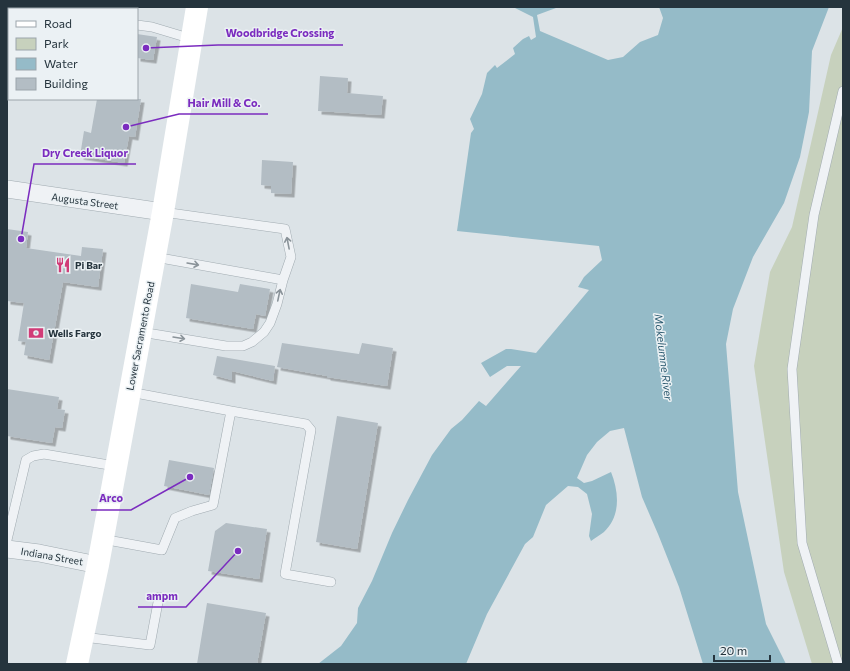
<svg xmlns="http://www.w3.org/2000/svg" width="850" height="671" viewBox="0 0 850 671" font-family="Commissioner,sans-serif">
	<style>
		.green { fill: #c7d1bd }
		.water { fill: #95bbc8 }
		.building { fill: #b3bdc4; filter: url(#shadow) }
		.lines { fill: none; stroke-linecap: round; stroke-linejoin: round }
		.lane-casing { stroke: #a1abb1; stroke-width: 10 }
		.street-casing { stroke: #a1abb1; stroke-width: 18 }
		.lane { stroke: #eff2f5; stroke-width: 9 }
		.street { stroke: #eff2f5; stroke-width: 17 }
		.secondary { stroke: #fff; stroke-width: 22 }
		.oneway { stroke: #8a9399 }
		.labels { text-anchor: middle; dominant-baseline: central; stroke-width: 3; stroke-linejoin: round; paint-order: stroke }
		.street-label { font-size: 10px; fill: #25343d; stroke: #ebf1f4 }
		.poi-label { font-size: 10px; font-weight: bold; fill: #25343d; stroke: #ebf1f4; text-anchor: start }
		.water-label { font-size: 11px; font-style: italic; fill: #2f5d72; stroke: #ebf1f4 }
		.leader { fill: none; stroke: #7b2cbf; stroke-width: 1.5 }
		.callout-dot { fill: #7b2cbf; stroke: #ebf1f4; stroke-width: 1.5 }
		.callout-label { font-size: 11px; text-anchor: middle; font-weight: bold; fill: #7b2cbf; stroke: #ebf1f4; stroke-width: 3; stroke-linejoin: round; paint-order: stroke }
	</style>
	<defs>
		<filter id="shadow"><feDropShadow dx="3.5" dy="3.5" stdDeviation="0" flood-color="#0004"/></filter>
	</defs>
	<rect width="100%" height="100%" fill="#dce3e7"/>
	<path class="green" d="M 843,27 L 843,664 L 812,664 L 784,572 L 754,366 L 770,272 L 792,227 L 831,55 Z"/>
	<path class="water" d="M 513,7 L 555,7 L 556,8 L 537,15 L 540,31 L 608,60 L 623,57 L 640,42 L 658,35 L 663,18 L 659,7 L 829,7 L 812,51 L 809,112 L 800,157 L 784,203 L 753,257 L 733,309 L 726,344 L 738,492 L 766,624 L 786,664 L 703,664 L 679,587 L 658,534 L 642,497 L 624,428 L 610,431 L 597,442 L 587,455 L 577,478 L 584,483 L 592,481 L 611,472 C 619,492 621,516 604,532 C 600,535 595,538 591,541 L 589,536 L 592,514 L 587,494 L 578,487 L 568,486 L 546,505 L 533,537 L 525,544 L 487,614 L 466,664 L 318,664 L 341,646 L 357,623 L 358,608 L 372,581 L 392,533 L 408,500 L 432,455 L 451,429 L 462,420 L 479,401 L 486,406 L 521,366 L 507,366 L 490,377 L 481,363 L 506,349 L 511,349 L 536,353 L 589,290 L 578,287 L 584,277 L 602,260 L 599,246 L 457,231 L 471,133 L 474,129 L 470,119 L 482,94 L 487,73 L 495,65 L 497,68 L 515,54 L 513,48 L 523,39 L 529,36 L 531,40 L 536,37 L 533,17 Z"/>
	<path class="building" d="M 137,34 L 157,37 L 153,60 L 137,58 Z
		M 320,76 L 348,78 L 347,93 L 383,96 L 381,115 L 318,111 Z
		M 97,99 L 141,99 L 135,137 L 129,136 L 124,163 L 80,156 L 84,131 L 91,133 Z
		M 262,160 L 293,162 L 291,194 L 271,193 L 271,186 L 261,185 Z
		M 7,229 L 28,232 L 26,248 L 81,256 L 82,247 L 103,249 L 98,287 L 63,282 L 49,360 L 24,355 L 26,342 L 18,341 L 24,303 L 7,301 Z
		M 191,284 L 238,292 L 240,284 L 270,289 L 265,316 L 256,314 L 253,329 L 186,318 Z
		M 282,343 L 359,354 L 362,343 L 393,348 L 387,386 L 327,377 L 327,376 L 277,367 Z
		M 217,356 L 275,366 L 273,381 L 232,371 L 232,380 L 213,375 Z
		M 7,389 L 59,397 L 57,409 L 65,410 L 62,428 L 55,427 L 52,443 L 7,436 Z
		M 337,416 L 378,423 L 357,549 L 316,542 Z
		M 169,460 L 214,468 L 209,495 L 164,486 Z
		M 226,523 L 267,529 L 259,579 L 208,571 L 215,531 Z
		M 207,603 L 266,613 L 257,664 L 197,664 Z"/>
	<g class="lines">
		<g class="lane-casing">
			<path id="lane" d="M 23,7 L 37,9
				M 137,25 L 152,27 L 192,39
				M 7,77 L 9,65
				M 155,257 L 283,280 L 291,257 L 285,229 L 163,212
				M 141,332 L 226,346 L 243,346 L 252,342 L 264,332 L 270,323 L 277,304 L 283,280
				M 231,411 L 306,424 L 311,430 L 285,574 L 331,582
				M 102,539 L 162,550 L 175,518 L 192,511 L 213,505 L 231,411 L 130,392
				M 7,540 L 26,460 L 33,456 L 44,454 L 115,466
				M 83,637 L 150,645 L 159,597
				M 838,664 L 802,543 L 792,369 L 814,215 L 843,91"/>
		</g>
		<g class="street-casing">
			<path id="street" d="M 7,189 L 163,212
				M 7,549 L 39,553 L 98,565"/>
		</g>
		<use href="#lane" class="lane"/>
		<use href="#street" class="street"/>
		<path class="secondary" d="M 77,664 L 98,565 L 163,212 L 197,7"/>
	</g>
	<defs><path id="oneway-shaft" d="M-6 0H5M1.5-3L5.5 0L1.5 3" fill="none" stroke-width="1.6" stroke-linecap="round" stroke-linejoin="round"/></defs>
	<g class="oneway">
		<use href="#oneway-shaft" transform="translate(288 243) rotate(-101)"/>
		<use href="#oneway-shaft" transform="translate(193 264) rotate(10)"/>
		<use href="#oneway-shaft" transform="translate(279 295) rotate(-78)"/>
		<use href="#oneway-shaft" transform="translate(179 338) rotate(9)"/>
	</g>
	<defs>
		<g id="restaurant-bare" transform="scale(1.2)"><path d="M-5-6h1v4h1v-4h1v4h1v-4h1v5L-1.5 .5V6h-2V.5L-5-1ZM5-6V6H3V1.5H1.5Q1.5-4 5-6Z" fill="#d13b77" stroke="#ebf1f4" stroke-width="2.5" paint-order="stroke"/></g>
		<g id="bank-bare" transform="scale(1.2)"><path d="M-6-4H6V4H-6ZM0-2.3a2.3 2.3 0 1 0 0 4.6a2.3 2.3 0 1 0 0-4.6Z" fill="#d13b77" stroke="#ebf1f4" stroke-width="2.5" paint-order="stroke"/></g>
	</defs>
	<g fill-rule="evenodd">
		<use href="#restaurant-bare" x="63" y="265"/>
		<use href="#bank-bare" x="36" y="333"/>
	</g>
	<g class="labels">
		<g class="street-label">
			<text transform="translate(85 201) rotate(8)">Augusta Street</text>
			<text transform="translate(140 336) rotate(-79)">Lower Sacramento Road</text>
			<text transform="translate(52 556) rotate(10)">Indiana Street</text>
		</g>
		<g class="poi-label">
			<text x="75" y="265">Pi Bar</text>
			<text x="48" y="333">Wells Fargo</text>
		</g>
		<g class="water-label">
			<text transform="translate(664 357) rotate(83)">Mokelumne River</text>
		</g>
	</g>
	<path class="leader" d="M146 48L218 45H343M126 127L179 114H268M21 239L34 164H136M190 477L131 510H91M238 551L186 607H138"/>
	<g class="callout-dot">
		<circle cx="146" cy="48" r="4"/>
		<circle cx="126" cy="127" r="4"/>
		<circle cx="21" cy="239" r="4"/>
		<circle cx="190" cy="477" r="4"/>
		<circle cx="238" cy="551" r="4"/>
	</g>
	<g class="callout-label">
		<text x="280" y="37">Woodbridge Crossing</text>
		<text x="224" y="107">Hair Mill &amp; Co.</text>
		<text x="85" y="157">Dry Creek Liquor</text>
		<text x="111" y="502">Arco</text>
		<text x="162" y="600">ampm</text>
	</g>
	<rect width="850" height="671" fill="none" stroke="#25343d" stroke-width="16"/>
	<rect x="8" y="8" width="130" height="92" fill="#ebf1f4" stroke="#9ca5ab"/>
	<rect x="16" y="21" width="20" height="6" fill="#ffffff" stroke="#9ca5ab"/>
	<text x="44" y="28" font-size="12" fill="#25343d">Road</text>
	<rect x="16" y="38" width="20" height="12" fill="#c7d1bd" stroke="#9ca5ab"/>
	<text x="44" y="48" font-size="12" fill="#25343d">Park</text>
	<rect x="16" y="58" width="20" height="12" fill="#95bbc8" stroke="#9ca5ab"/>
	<text x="44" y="68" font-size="12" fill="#25343d">Water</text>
	<rect x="16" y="78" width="20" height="12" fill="#b3bdc4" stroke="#9ca5ab"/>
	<text x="44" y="88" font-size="12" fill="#25343d">Building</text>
	<path d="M714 655v6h56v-6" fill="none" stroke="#25343d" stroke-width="2"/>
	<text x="720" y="655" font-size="12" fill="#25343d" stroke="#ebf1f4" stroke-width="3" paint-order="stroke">20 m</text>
</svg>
